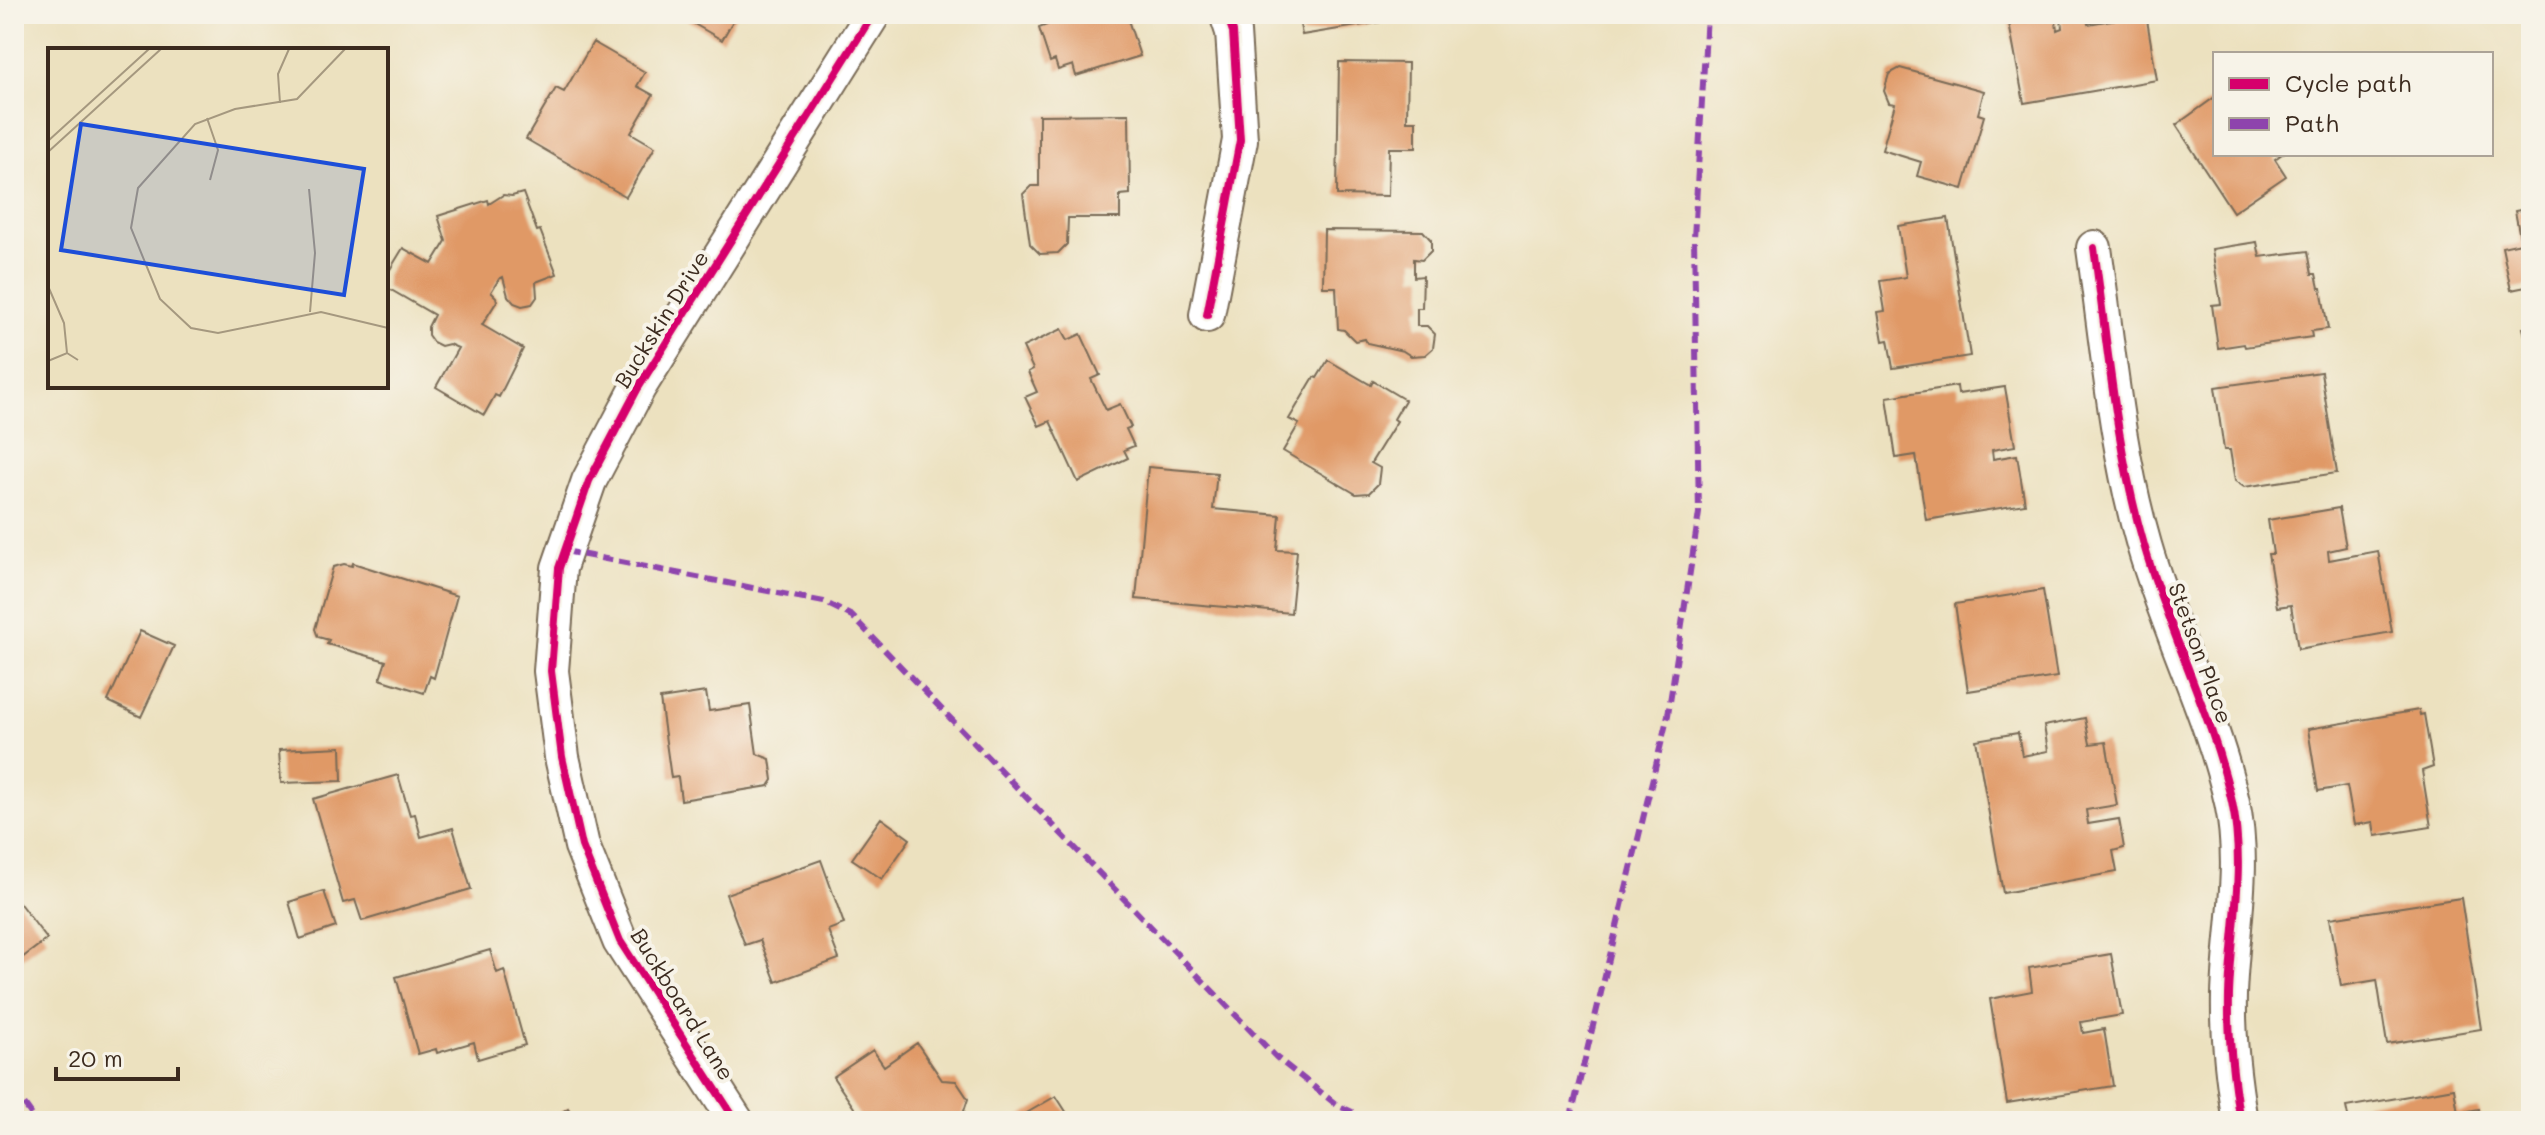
<svg xmlns="http://www.w3.org/2000/svg" width="2545" height="1135" viewBox="0 0 2545 1135" font-family="Mali,sans-serif">
	<style>
		.building { fill: #e09966 }
		.lines { fill: none; stroke-linecap: round; stroke-linejoin: round }
		.street-casing { stroke: #796a56; stroke-width: 38 }
		.street { stroke: #fff; stroke-width: 34 }
		.quiet { stroke: #8e44ad; stroke-width: 6; stroke-dasharray: 12 6; stroke-linecap: butt }
		.cycleway-casing { stroke: #f7f3e8; stroke-width: 13 }
		.cycleway { stroke: #d6006c; stroke-width: 8 }
		.labels { text-anchor: middle; dominant-baseline: central; stroke-width: 8; stroke-linejoin: round; paint-order: stroke }
		.street-label { font-size: 22px; fill: #3b2a1e; stroke: #f7f3e8 }
		.inset-road { fill: none; stroke: #a5987f; stroke-width: 2 }
		.view { fill: #1d4ed8; fill-opacity: 0.15; stroke: #1d4ed8; stroke-width: 4 }
		.inset-edge { fill: none; stroke: #3b2a1e; stroke-width: 4 }
	</style>
	<rect width="100%" height="100%" fill="#f7f3e8"/>
	<filter id="ink" filterUnits="userSpaceOnUse"><feTurbulence type="fractalNoise" baseFrequency=".0125" numOctaves="2"/><feDisplacementMap in="SourceGraphic" scale="16" xChannelSelector="R" yChannelSelector="G"/><feConvolveMatrix kernelMatrix="1 2 1 2 8 2 1 2 1" color-interpolation-filters="sRGB"/></filter>
	<filter id="wash" filterUnits="userSpaceOnUse"><feTurbulence type="fractalNoise" baseFrequency=".006" numOctaves="4" result="noise"/><feDisplacementMap in="SourceGraphic" scale="32" xChannelSelector="R" yChannelSelector="G"/><feGaussianBlur stdDeviation="1.8" result="paint"/><feColorMatrix in="noise" values="0 0 0 0 0 0 0 0 0 0 0 0 0 0 0 0 0 1.4 0 .05"/><feComposite in="paint" operator="in"/></filter>
	<g filter="url(#wash)">
		<rect width="100%" height="100%" fill="#ece1bf"/>
		<g id="blocks">
			<path class="building" d="M 677,14 L 737,14 L 722,40 Z
				M 1043,14 L 1126,14 L 1140,56 L 1076,76 L 1073,65 L 1058,70 L 1055,60 L 1050,62 L 1039,28 L 1047,25 Z
				M 1298,14 L 1405,14 L 1406,18 L 1302,35 Z
				M 2031,14 L 2055,14 L 2057,30 L 2062,28 L 2061,17 L 2077,14 L 2086,14 L 2088,24 L 2146,14 L 2157,80 L 2024,103 L 2008,18 Z
				M 593,42 L 645,72 L 637,86 L 653,95 L 631,133 L 655,147 L 626,197 L 526,139 L 556,88 L 564,92 Z
				M 1339,62 L 1408,63 L 1407,121 L 1416,121 L 1416,148 L 1389,148 L 1388,196 L 1337,195 Z
				M 1900,68 L 1984,91 L 1978,114 L 1984,116 L 1963,189 L 1917,176 L 1921,162 L 1882,150 L 1895,104 L 1889,103 L 1884,91 L 1889,74 Z
				M 2215,97 L 2215,154 L 2282,154 L 2275,159 L 2286,176 L 2233,212 L 2176,125 Z
				M 1129,114 L 1130,194 L 1120,195 L 1120,218 L 1068,218 L 1067,244 L 1058,253 L 1040,254 L 1030,244 L 1023,194 L 1031,186 L 1039,186 L 1039,115 Z
				M 523,193 L 537,231 L 540,230 L 557,274 L 536,282 L 537,297 L 532,304 L 522,306 L 514,303 L 508,296 L 503,277 L 499,279 L 491,292 L 496,297 L 497,301 L 482,325 L 523,349 L 499,397 L 495,395 L 484,415 L 436,387 L 458,348 L 449,344 L 441,346 L 433,342 L 428,335 L 428,327 L 434,315 L 386,287 L 386,276 L 403,248 L 432,264 L 446,241 L 438,216 L 488,200 L 489,204 L 503,195 L 512,196 Z
				M 2531,208 L 2531,286 L 2511,290 L 2502,247 L 2521,243 L 2515,211 Z
				M 1948,218 L 1970,356 L 1893,368 L 1888,340 L 1883,341 L 1878,312 L 1885,311 L 1880,281 L 1906,277 L 1898,226 Z
				M 1324,230 L 1423,231 L 1431,240 L 1431,251 L 1422,260 L 1414,259 L 1414,277 L 1423,276 L 1422,308 L 1417,308 L 1417,326 L 1427,326 L 1435,334 L 1433,348 L 1425,355 L 1411,356 L 1403,351 L 1367,343 L 1365,339 L 1355,341 L 1344,330 L 1338,329 L 1336,287 L 1323,287 Z
				M 2257,242 L 2260,257 L 2308,251 L 2312,274 L 2316,274 L 2319,288 L 2321,288 L 2328,329 L 2311,331 L 2312,337 L 2245,347 L 2244,344 L 2218,348 L 2212,305 L 2221,304 L 2212,249 Z
				M 2531,326 L 2531,355 L 2530,355 L 2523,328 Z
				M 1062,329 L 1068,340 L 1081,334 L 1100,375 L 1091,379 L 1106,410 L 1120,404 L 1131,427 L 1126,429 L 1134,446 L 1124,450 L 1128,458 L 1078,482 L 1050,421 L 1039,426 L 1025,397 L 1037,392 L 1028,372 L 1033,369 L 1023,347 Z
				M 1328,360 L 1371,385 L 1373,381 L 1405,400 L 1394,419 L 1397,421 L 1371,463 L 1380,468 L 1378,484 L 1369,493 L 1356,494 L 1283,451 L 1299,424 L 1289,419 L 1314,377 L 1317,378 Z
				M 2321,372 L 2337,473 L 2244,487 L 2235,481 L 2230,450 L 2224,450 L 2215,387 Z
				M 1957,386 L 1958,394 L 2005,387 L 2015,446 L 1992,450 L 1993,459 L 2017,455 L 2025,504 L 1926,520 L 1916,455 L 1896,458 L 1887,397 Z
				M 1148,467 L 1217,473 L 1213,509 L 1280,515 L 1277,550 L 1297,551 L 1291,613 L 1136,599 Z
				M 2339,508 L 2346,547 L 2328,551 L 2329,560 L 2378,551 L 2392,632 L 2298,649 L 2291,605 L 2277,607 L 2268,554 L 2273,554 L 2268,520 Z
				M 353,563 L 457,596 L 434,678 L 430,676 L 424,693 L 380,679 L 386,661 L 327,644 L 329,640 L 318,637 L 315,629 L 333,567 L 344,564 L 352,566 Z
				M 2043,590 L 2057,677 L 1968,691 L 1955,604 Z
				M 140,631 L 174,646 L 141,717 L 108,701 Z
				M 706,692 L 709,711 L 750,705 L 757,754 L 770,759 L 773,780 L 769,786 L 681,800 L 678,777 L 671,778 L 660,699 Z
				M 2419,710 L 2420,715 L 2424,714 L 2433,767 L 2422,771 L 2431,827 L 2375,836 L 2373,822 L 2354,825 L 2347,786 L 2318,791 L 2308,729 Z
				M 2085,718 L 2090,744 L 2106,742 L 2117,805 L 2086,810 L 2088,824 L 2119,819 L 2124,848 L 2113,851 L 2117,872 L 2003,893 L 1976,740 L 2018,733 L 2022,756 L 2048,751 L 2044,726 Z
				M 341,747 L 342,781 L 281,783 L 279,750 Z
				M 398,775 L 410,815 L 415,814 L 421,837 L 453,828 L 471,889 L 362,921 L 355,900 L 343,903 L 313,799 Z
				M 881,818 L 910,839 L 882,879 L 852,859 Z
				M 821,860 L 844,924 L 828,930 L 839,959 L 776,982 L 760,940 L 745,945 L 726,894 Z
				M 324,891 L 336,927 L 300,939 L 289,902 Z
				M 14,896 L 47,939 L 14,964 Z
				M 2461,898 L 2481,1029 L 2387,1044 L 2377,980 L 2341,986 L 2330,918 Z
				M 490,950 L 497,973 L 504,970 L 525,1045 L 478,1059 L 474,1042 L 437,1053 L 436,1049 L 418,1054 L 396,977 Z
				M 2111,954 L 2122,1015 L 2081,1022 L 2083,1033 L 2104,1029 L 2113,1086 L 2007,1103 L 1990,999 L 2032,991 L 2029,968 Z
				M 917,1043 L 942,1080 L 956,1081 L 968,1099 L 963,1114 L 953,1121 L 863,1121 L 833,1077 L 873,1050 L 884,1066 Z
				M 2454,1088 L 2458,1113 L 2479,1109 L 2481,1121 L 2349,1121 L 2346,1107 Z
				M 1056,1096 L 1072,1121 L 1013,1121 Z
				M 568,1108 L 576,1121 L 549,1121 Z"/>
		</g>
	</g>
	<g filter="url(#ink)">
		<use href="#blocks" fill-opacity="0" stroke="#796a56" stroke-width="2"/>
		<g class="lines">
			<g class="street-casing">
				<path id="street" d="M 2094,248 C 2108,347 2116,448 2144,545 C 2169,632 2212,714 2232,802 C 2246,867 2231,930 2229,995 C 2228,1037 2233,1080 2240,1121
					M 1207,315 L 1240,140 L 1233,32 L 1227,14
					M 736,1121 L 620,941 L 582,846 L 562,757 L 551,671 L 559,568 L 589,481 L 638,388 L 873,14"/>
			</g>
			<use href="#street" class="street"/>
			<path class="quiet" d="M 565,551 L 824,602 L 852,616 L 1277,1058 L 1337,1105 L 1372,1121
				M 14,1090 L 36,1121
				M 1570,1121 L 1668,715 L 1699,513 L 1694,238 L 1707,14"/>
			<g class="cycleway-casing">
				<path id="cycleway" d="M 2094,248 C 2108,347 2116,448 2144,545 C 2169,632 2212,714 2232,802 C 2246,867 2231,930 2229,995 C 2228,1037 2233,1080 2240,1121
					M 1207,315 L 1240,140 L 1233,32 L 1227,14
					M 736,1121 L 620,941 L 582,846 L 562,757 L 551,671 L 559,568 L 589,481 L 638,388 L 873,14"/>
			</g>
			<use href="#cycleway" class="cycleway"/>
		</g>
	</g>
	<g class="labels">
		<g class="street-label">
			<text transform="translate(661 319) rotate(-58)">Buckskin Drive</text>
			<text transform="translate(2201 653) rotate(70)">Stetson Place</text>
			<text transform="translate(683 1004) rotate(58)">Buckboard Lane</text>
		</g>
	</g>
	<g transform="translate(48 48)">
		<rect width="340" height="340" fill="#ece1bf"/>
		<path class="inset-road" d="M 297,1 L 249,51 L 187,61 L 147,76 L 90,140 L 83,180 L 112,251 L 143,280 L 170,285 L 273,264 L 340,280M 232,55 L 230,26 L 241,1M 159,70 L 170,102 L 162,132M 0,93 L 101,1M 0,104 L 113,1M 261,141 L 267,205 L 262,264M 0,238 L 16,275 L 19,305M 0,313 L 19,305 L 30,312"/>
		<path class="view" d="M 33,76 L 316,121 L 296,247 L 13,202 Z"/>
		<rect width="340" height="340" class="inset-edge"/>
	</g>
	<rect width="2545" height="1135" fill="none" stroke="#f7f3e8" stroke-width="48"/>
	<rect x="2213" y="52" width="280" height="104" fill="#f7f3e8" stroke="#aca397" stroke-width="2"/>
	<rect x="2229" y="78" width="40" height="12" fill="#d6006c" stroke="#aca397" stroke-width="2"/>
	<text x="2285" y="92" font-size="24" fill="#3b2a1e">Cycle path</text>
	<rect x="2229" y="118" width="40" height="12" fill="#8e44ad" stroke="#aca397" stroke-width="2"/>
	<text x="2285" y="132" font-size="24" fill="#3b2a1e">Path</text>
	<path d="M56 1067v12h122v-12" fill="none" stroke="#3b2a1e" stroke-width="4"/>
	<text x="68" y="1067" font-size="24" fill="#3b2a1e" stroke="#f7f3e8" stroke-width="6" paint-order="stroke">20 m</text>
</svg>
